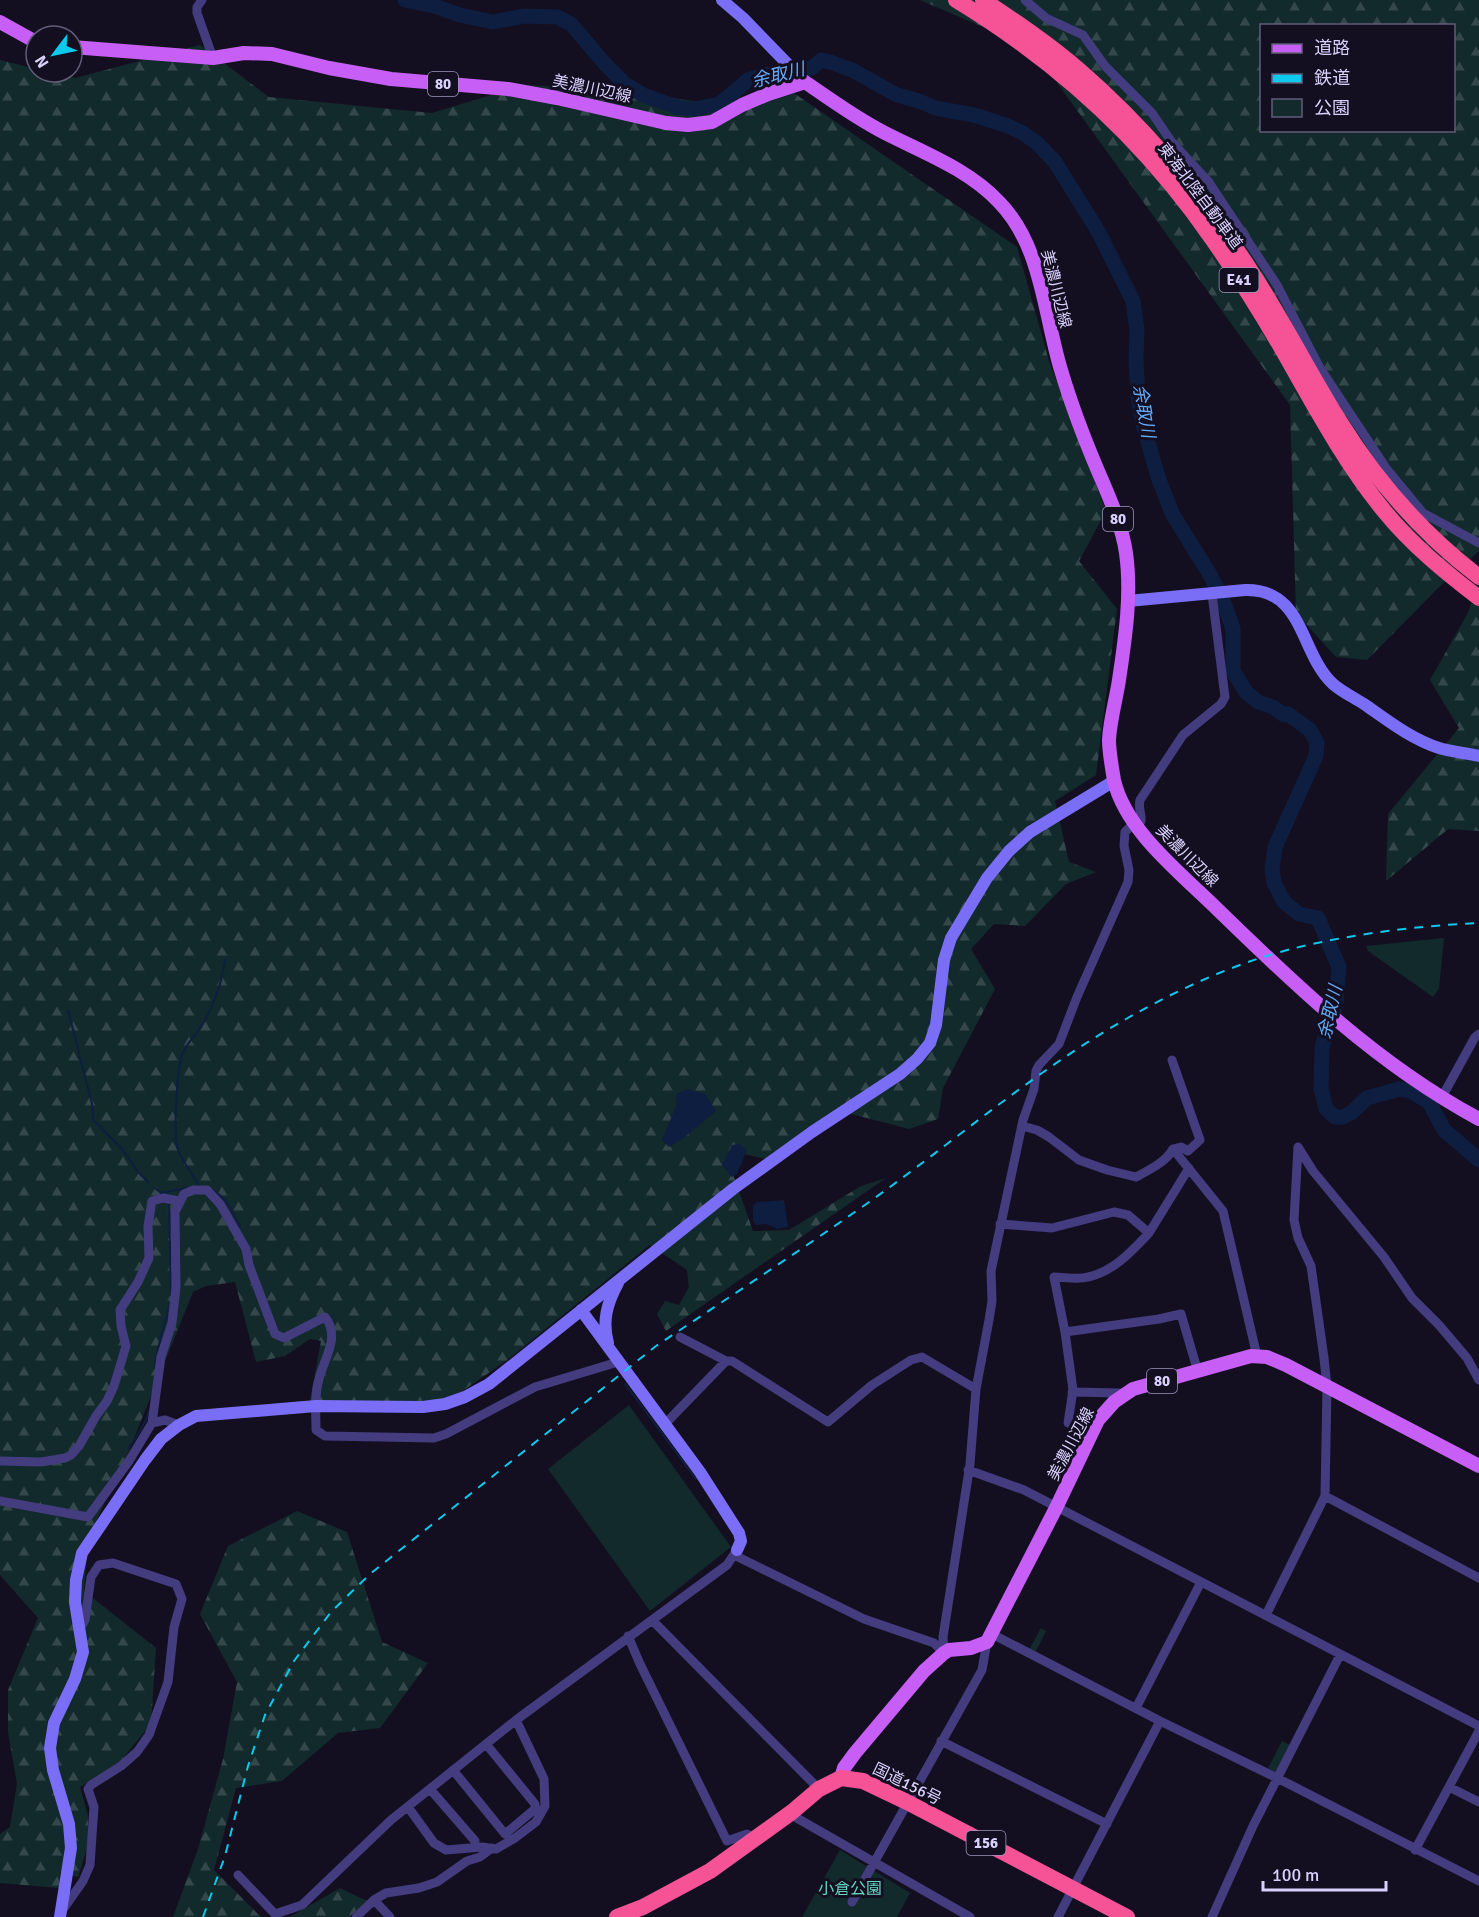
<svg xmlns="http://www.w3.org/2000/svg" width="1479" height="1917" viewBox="0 0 1479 1917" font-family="Signika,'Noto Sans JP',sans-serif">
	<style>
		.green { fill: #122a2b }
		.forest { fill: url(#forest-firs); fill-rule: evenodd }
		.water { fill: #0e1e41 }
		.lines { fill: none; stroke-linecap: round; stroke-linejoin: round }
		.stream { stroke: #0e1e41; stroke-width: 2 }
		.river { stroke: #0e1e41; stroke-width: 15 }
		.street { stroke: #433c7e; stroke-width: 9 }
		.secondary { stroke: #7a6ef7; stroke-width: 12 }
		.primary { stroke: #c75ff6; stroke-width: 14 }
		.highway { stroke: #f65397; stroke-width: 16 }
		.rail { stroke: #0dc9ed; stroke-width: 2; stroke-dasharray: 9 8; stroke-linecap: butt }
		.labels { text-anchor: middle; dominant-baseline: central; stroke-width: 6; stroke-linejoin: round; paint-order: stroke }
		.shield { fill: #130f21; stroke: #9e97ba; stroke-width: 1.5 }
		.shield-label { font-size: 15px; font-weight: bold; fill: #d9d1fc }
		.street-label { font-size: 16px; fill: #d9d1fc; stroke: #130f21 }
		.park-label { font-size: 16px; fill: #62d8c2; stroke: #130f21 }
		.water-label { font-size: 18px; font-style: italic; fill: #65aaf7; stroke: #130f21 }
	</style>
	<defs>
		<pattern id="forest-firs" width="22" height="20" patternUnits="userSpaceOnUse" patternTransform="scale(1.5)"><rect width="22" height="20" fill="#122a2b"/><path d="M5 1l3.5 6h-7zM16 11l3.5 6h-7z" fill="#34484b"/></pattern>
	</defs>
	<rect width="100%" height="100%" fill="#130f21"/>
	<path class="green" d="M 1444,938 L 1439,989 L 1433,997 L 1368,951 L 1366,946 Z
		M 629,1405 L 731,1547 L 650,1611 L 548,1469 Z
		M 1041,1628 L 1046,1631 L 1035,1653 L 1029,1650 Z
		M 1282,1741 L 1290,1745 L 1276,1773 L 1268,1768 Z
		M 840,1850 L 910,1893 L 897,1917 L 802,1917 Z"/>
	<path class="forest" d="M 920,0 L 1479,0 L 1479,551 L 1438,588 L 1367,660 L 1336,657 L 1296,613 L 1290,405 L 1032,48 ZM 1262,26 L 1454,26 L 1454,130 L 1262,130 Z
		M 200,45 L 269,97 L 432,113 L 524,85 L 622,90 L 726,106 L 788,89 L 1017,247 L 1049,361 L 1106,511 L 1079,561 L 1117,609 L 1096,775 L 1055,801 L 1069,862 L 1096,872 L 1066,884 L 1025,926 L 994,924 L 971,949 L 995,989 L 943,1088 L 938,1119 L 909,1129 L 836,1110 L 766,1159 L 738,1153 L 729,1163 L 753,1231 L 789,1230 L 861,1186 L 886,1178 L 666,1331 L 657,1314 L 665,1301 L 679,1305 L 689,1287 L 687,1270 L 650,1245 L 506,1361 L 461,1392 L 435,1401 L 309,1406 L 321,1341 L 310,1339 L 285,1356 L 256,1362 L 235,1282 L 206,1286 L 193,1292 L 128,1453 L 88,1538 L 84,1591 L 156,1648 L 151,1724 L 119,1763 L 80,1787 L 88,1816 L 88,1845 L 78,1877 L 60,1872 L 59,1888 L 0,1883 L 0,1834 L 10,1827 L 17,1784 L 8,1732 L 8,1690 L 38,1618 L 0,1575 L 0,60 L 36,69 L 36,72 L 49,72 L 75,78 Z
		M 1479,578 L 1479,831 L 1448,829 L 1386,881 L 1388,814 L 1459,728 L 1430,680 L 1468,613 Z
		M 297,1511 L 347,1532 L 382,1642 L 428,1663 L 380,1728 L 338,1733 L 282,1781 L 236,1788 L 214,1870 L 261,1917 L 173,1917 L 198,1849 L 223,1759 L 237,1682 L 200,1614 L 228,1546 Z
		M 340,1888 L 367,1901 L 349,1917 L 290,1917 Z"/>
	<path class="water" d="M 687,1089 L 705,1094 L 716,1111 L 686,1136 L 669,1147 L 662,1140 L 677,1104 L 676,1094 Z
		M 739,1144 L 747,1150 L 737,1174 L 732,1177 L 722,1165 L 732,1145 Z
		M 784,1200 L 788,1227 L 777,1229 L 766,1224 L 755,1225 L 753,1220 L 753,1206 L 757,1202 Z"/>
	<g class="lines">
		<path class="stream" d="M 68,1010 L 92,1104 L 93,1120 L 122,1149 L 138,1172 L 148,1182
			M 199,1186 C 193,1174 183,1163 178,1150 C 173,1137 177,1068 182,1055 C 186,1044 194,1037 200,1028 C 213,1009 222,983 225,960
			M 155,1188 L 161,1193 L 186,1188
			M 212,1190 C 227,1197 233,1213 240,1227
			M 169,1205 L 171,1295
			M 155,1368 C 157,1345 165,1325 170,1303
			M 625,1384 L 696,1479
			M 128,1448 C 138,1436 145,1424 150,1409"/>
		<path class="river" d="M 405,0 L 434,6 L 460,15 L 493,22 L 524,16 L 557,17 L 571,24 L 606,65 L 625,84 L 643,95 L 680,108 L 695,109 L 720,104 L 748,80 L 768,74 L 812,68 L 821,60 L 830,62 L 852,70 L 897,95 L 919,101 L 935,108 L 974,115 L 1008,126 L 1023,133 L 1038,144 L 1055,162 L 1098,231 L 1133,301 L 1137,330 L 1136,360 L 1138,397 L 1144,428 L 1159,480 L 1173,515 L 1209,573 L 1223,600 L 1233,629 L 1233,671 L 1246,692 L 1258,702 L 1273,707 L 1284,715 L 1288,714 L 1310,730 L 1317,743 L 1316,756 L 1275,847 L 1272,869 L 1274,883 L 1284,902 L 1299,914 L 1318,918 L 1339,967 L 1336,1002 L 1322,1047 L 1321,1088 L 1326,1109 L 1335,1117 L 1343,1117 L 1351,1113 L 1367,1098 L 1399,1089 L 1411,1091 L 1429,1102 L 1444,1130 L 1479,1160"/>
		<path class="street" d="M 202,0 L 197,7 L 197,13 L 213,58
			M 1025,0 L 1046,18 L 1083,35 L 1105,66 L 1152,113 L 1171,141 L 1208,181 L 1277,285 L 1320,368 L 1386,468 L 1423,513 L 1479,543
			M 1172,1060 L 1200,1140 L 1188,1151 L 1181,1147 L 1173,1149 L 1223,1211 L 1257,1356
			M 1442,1097 L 1475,1037 L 1479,1034
			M 1022,1126 L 1037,1130 L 1049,1137 L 1079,1160 L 1107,1170 L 1136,1177 C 1149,1170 1166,1162 1173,1149
			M 1298,1147 L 1313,1171 L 1384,1257 L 1412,1298 L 1439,1325 L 1467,1358 L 1479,1380
			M 1000,1224 L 1052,1228 L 1114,1212 L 1128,1215 L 1149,1233 L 1189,1168
			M 1065,1332 L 1159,1319 L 1181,1314 L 1198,1372
			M 680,1337 L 726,1361
			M 1072,1392 L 1120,1393 L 1123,1396
			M 152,1423 L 165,1420 L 179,1425
			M 665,1424 L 726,1361 L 732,1361 L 828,1422 L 872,1385 L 911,1360 L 922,1357 L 976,1389
			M 1096,1426 L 1068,1423 L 1073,1390 L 1065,1332 L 1054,1277 C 1064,1277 1078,1280 1088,1277 C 1114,1271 1131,1252 1149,1233
			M 0,1461 L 41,1462 L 65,1458 L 71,1455 L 79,1446 L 96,1416 L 107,1401 L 114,1386 L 126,1346 L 121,1326 L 120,1310 L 138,1282 L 149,1258 L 148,1226 L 152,1201 L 163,1198 L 179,1201
			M 968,1470 L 1024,1490 L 1479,1726
			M 1325,1496 L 1479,1578
			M 0,1501 L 88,1517 L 129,1461 L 152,1423 L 161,1357 L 172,1323 L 176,1287 L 175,1212 L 184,1194 L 193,1190 L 207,1190 L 220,1204 L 246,1249 L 249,1265 L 275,1334 L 284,1338 L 325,1317 C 341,1337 324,1358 319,1379 C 314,1395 316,1414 316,1430 L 325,1436 L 434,1438 L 446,1434 L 535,1387 L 618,1362
			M 734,1555 L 864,1619 L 934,1643 L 944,1653
			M 1266,1615 L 1325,1496 L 1327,1387 L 1324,1358 L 1311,1266 L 1298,1238 L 1294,1220 L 1298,1147
			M 652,1620 L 819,1789
			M 992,1634 L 1160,1721 L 1277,1778 L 1479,1881
			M 628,1636 L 640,1664 L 727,1841 L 747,1834 L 755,1838
			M 944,1653 L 943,1637 L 970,1464 L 976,1389 L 989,1320 L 992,1301 L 991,1271 L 1023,1120 L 1034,1089 L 1036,1071 L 1039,1065 L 1059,1044 L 1077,997 L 1128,882 L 1129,870 L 1124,846 L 1125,832 L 1131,826 L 1141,821 C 1142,814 1138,809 1140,800 L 1183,735 L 1221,704 L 1225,697 L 1212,594
			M 1136,1708 L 1201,1582
			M 941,1741 L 1107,1824
			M 453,1770 L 505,1834 L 535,1809 L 535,1804 L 486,1744
			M 1449,1787 L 1479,1802
			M 430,1789 L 475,1841
			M 408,1807 L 434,1843 L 446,1850 L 482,1847 L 496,1849 L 515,1838 L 536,1822 L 545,1806 L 544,1779 L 516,1720
			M 792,1812 L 795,1817 L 970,1917
			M 1415,1850 L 1479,1731
			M 238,1875 L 275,1914 L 302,1905 L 391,1820 L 516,1720 L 727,1565 L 737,1550
			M 374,1900 L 390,1917
			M 852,1902 L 982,1670 L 987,1642
			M 62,1911 L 83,1881 L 90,1865 L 94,1807 L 88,1789 L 91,1785 L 121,1766 L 137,1752 L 149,1735 L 168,1682 L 174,1627 L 182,1599 L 176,1584 L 113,1563 L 99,1565 L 91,1577 L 85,1620 L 80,1628
			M 356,1917 L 374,1900 L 386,1893 L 419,1888 L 437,1882 L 467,1861 L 480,1857 L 492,1848
			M 1058,1917 L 1160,1721
			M 1212,1917 L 1253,1826 L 1340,1655"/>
		<path class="secondary" d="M 722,0 L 743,18 L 805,82
			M 1128,601 L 1245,590 C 1304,588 1300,654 1333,684 C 1342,692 1353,697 1364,704 C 1387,720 1411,739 1439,748 C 1452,752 1466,753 1479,756
			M 581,1310 L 700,1472 L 739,1533 L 741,1541 L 737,1550
			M 608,1343 C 602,1321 607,1303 618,1283
			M 60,1917 L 71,1848 L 69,1824 L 53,1770 L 50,1748 L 54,1723 L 75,1679 L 83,1652 L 75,1602 L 76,1580 L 82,1553 L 145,1460 L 161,1439 L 179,1425 L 196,1416 L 316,1406 L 423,1407 L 445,1404 L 465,1397 L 489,1384 L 733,1189 L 812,1132 L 900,1074 L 917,1059 L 930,1043 L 936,1025 L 944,960 L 951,938 L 987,878 L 1009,851 L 1030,832 L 1114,781"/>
		<path class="primary" d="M 0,22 L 36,42
			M 72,47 L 213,58 L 244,53 L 272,54 L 329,68 L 391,79 L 508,89 L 557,98 L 666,123 L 688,125 L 712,122 L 742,105 L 768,94 L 805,82 C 831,100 857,119 885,133 C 924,153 968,169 999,202 C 1042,246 1044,314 1061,370 C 1071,404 1084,438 1098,471 C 1109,497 1122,525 1126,553 C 1132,595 1125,639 1119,680 C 1116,700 1110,720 1109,740 C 1109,752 1112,768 1114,780 C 1125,829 1178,871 1213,905 C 1295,985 1378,1065 1479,1119
			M 841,1778 L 844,1768 L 855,1753 L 924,1671 L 944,1653 L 949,1650 L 971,1648 L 987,1642 L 1056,1508 L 1098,1420 L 1114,1402 L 1133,1389 L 1251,1356 L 1267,1357 L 1286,1365 L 1479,1466"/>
		<path class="highway" d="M 956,0 C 1058,62 1145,141 1213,240 C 1237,274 1260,311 1281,347 C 1313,403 1344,462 1385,512 C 1412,545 1445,572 1479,598
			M 983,0 C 1016,22 1049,44 1079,70 C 1146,128 1204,198 1252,273 C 1284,322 1309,373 1340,422 C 1377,482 1423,534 1479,577
			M 617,1917 L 643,1907 L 710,1871 L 792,1812 L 819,1789 L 841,1778 L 863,1781 L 907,1802 L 1127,1917"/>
		<path class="rail" d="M 203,1917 L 225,1856 L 248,1766 L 265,1715 L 294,1661 L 331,1612 L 370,1574 L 656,1346 C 728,1298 801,1250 872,1200 C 956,1140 1036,1070 1126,1019 C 1168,995 1214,973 1260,958 C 1325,937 1410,926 1479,923"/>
	</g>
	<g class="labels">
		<g class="shield">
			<rect x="428" y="72" width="30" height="24" rx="4.5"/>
			<rect x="1219.5" y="268" width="39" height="24" rx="4.5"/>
			<rect x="1103" y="507" width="30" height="24" rx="4.5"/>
			<rect x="1147" y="1369" width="30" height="24" rx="4.5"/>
			<rect x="966.5" y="1831" width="39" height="24" rx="4.5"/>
		</g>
		<g class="shield-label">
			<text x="443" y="84">80</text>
			<text x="1239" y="280">E41</text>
			<text x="1118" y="519">80</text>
			<text x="1162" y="1381">80</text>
			<text x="986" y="1843">156</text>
		</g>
		<g class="street-label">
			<text transform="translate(592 89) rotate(12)">美濃川辺線</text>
			<text transform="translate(1200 196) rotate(53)">東海北陸自動車道</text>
			<text transform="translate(1056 289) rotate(76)">美濃川辺線</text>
			<text transform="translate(1187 856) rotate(45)">美濃川辺線</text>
			<text transform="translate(1071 1444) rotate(-62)">美濃川辺線</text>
			<text transform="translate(907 1784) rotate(26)">国道156号</text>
		</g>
		<g class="park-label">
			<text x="850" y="1889">小倉公園</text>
		</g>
		<g class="water-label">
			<text transform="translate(778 75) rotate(-14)">余取川</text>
			<text transform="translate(1144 411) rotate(80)">余取川</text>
			<text transform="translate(1330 1012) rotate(-77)">余取川</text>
		</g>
	</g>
	<rect x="1260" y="24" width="195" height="108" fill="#130f21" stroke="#625d79" stroke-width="1.5"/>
	<rect x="1272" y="44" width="30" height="9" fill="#c75ff6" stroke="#625d79" stroke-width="1.5"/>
	<text x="1314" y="54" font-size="18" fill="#d9d1fc">道路</text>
	<rect x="1272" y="74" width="30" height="9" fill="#0dc9ed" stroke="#625d79" stroke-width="1.5"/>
	<text x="1314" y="84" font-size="18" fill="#d9d1fc">鉄道</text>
	<rect x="1272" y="99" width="30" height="18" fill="#122a2b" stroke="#625d79" stroke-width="1.5"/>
	<text x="1314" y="114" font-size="18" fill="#d9d1fc">公園</text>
	<g transform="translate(54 54) rotate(238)"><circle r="28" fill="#130f21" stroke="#625d79" stroke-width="1.5"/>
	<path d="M0-4.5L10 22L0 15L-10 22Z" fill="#0dc9ed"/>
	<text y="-9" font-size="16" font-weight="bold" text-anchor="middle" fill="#d9d1fc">N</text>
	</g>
	<path d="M1263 1881v9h123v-9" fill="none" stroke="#d9d1fc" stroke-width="3"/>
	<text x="1272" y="1881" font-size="18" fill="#d9d1fc" stroke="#130f21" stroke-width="4.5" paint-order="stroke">100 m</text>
</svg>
